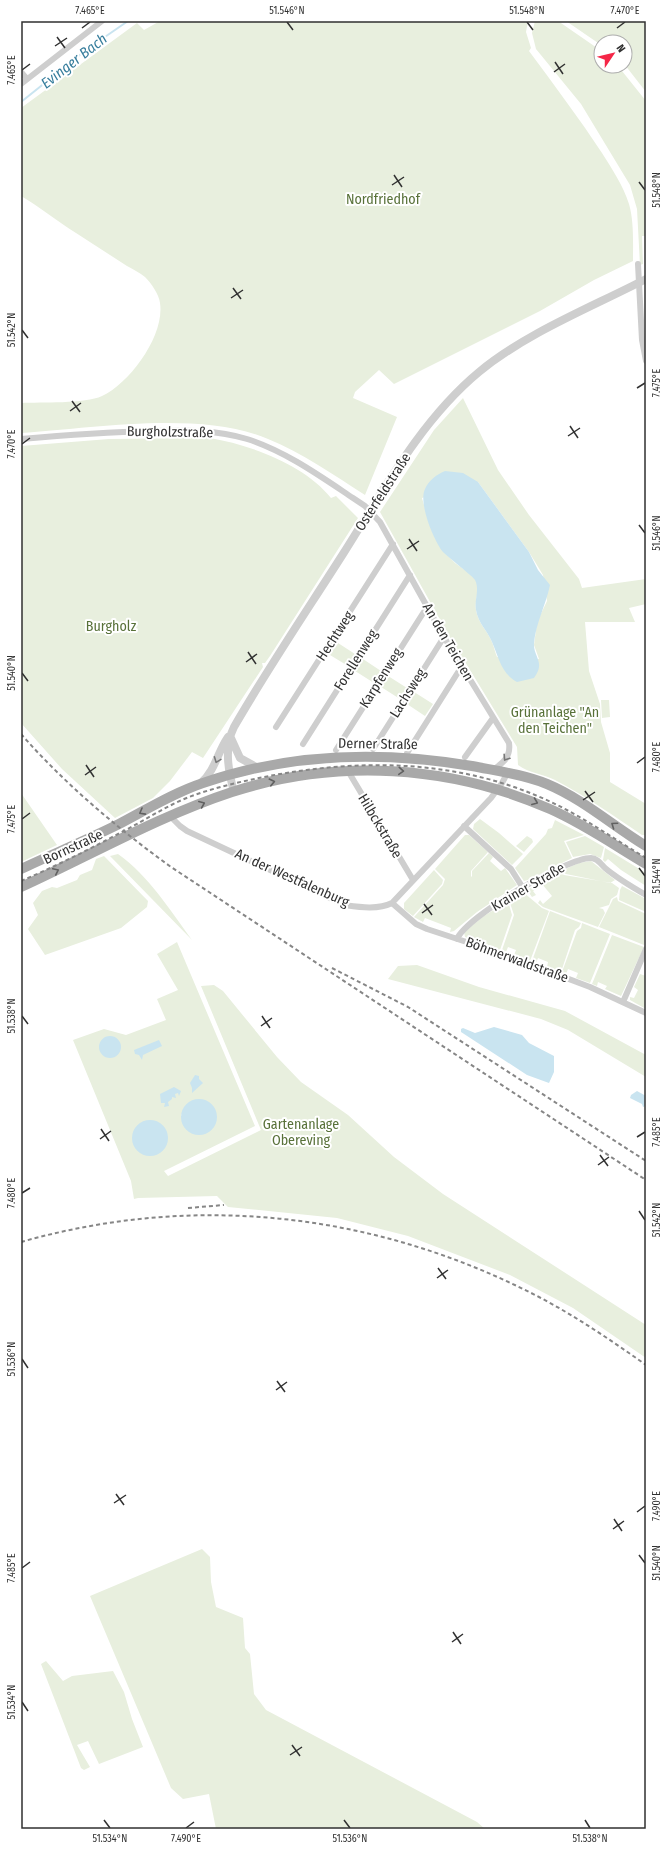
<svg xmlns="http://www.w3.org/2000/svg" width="667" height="1850" viewBox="0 0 667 1850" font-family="'Fira Sans Condensed',sans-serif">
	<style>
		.green { fill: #e8efde; fill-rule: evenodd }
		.water { fill: #c9e4f0 }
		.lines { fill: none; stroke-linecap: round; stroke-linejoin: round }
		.stream { stroke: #c9e4f0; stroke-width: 2 }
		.minor { stroke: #cecece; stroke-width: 6 }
		.tertiary { stroke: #cecece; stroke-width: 8 }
		.primary { stroke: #a9a9a9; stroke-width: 10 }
		.rail { stroke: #868686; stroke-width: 2; stroke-dasharray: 4 3; stroke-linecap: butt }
		.oneway { stroke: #787878 }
		.oneway2 { stroke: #616161 }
		.ticks { fill: none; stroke: #313131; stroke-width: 1.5 }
		.labels { text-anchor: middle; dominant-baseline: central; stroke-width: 4; stroke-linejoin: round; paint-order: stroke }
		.park-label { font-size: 14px; fill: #587139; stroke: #fff }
		.street-label { font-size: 14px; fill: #313131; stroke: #fff }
		.water-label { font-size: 15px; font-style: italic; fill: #367d9c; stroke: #fff }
		.neatline { fill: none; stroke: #313131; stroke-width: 1.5 }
		.ticks-label { font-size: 10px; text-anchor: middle; fill: #313131 }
	</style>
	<rect width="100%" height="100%" fill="#fff"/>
	<path class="green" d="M 160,21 L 528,21 L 526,32 L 531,48 L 529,51 C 554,85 579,118 602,153 C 612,169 623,185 629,204 C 634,221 633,243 633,261 L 594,280 L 540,311 L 394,384 L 379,370 L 355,392 L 353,398 L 397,417 L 365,495 C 334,475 302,453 268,439 C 201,410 93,428 21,433 L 21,403 C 41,402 85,404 102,396 C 130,383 165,335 160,303 C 159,294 151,283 145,277 C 140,273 133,269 127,266 C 110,255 93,244 76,233 C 57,221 40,207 21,196 L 21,108 L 137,23 L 144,30 Z
		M 535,21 L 558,21 L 600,50 L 601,66 L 618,66 L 646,101 L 646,236 L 642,236 L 643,264 L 640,265 L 637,209 L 630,185 L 581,104 L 536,49 L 532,33 Z
		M 566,21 L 646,21 L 646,92 L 625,65 L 625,42 L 601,42 L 601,45 Z
		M 463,398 L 498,470 L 529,515 L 579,579 L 582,588 L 646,579 L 646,604 L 629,608 L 635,622 L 585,622 L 589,671 L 600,704 L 601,722 L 610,753 L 610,782 L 646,804 L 646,835 L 642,835 C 614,816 586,796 555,780 C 543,774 529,773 518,765 L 517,747 L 448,634 L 380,512 L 434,430 ZM 478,482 L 529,552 L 543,575 L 547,601 L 537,622 L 534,645 L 539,659 L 497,657 C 495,652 494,647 492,642 C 487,630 478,623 476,610 C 474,600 482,587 474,577 C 471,573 460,567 455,563 C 436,545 429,523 422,498 Z
		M 210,438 C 251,445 305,465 331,498 L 336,496 L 358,518 L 270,656 L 265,663 L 262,663 L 263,667 L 203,758 L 192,752 L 170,781 L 153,798 L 115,818 L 62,769 L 21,723 L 21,446 L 109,439 Z
		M 338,643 L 355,654 L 348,666 L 330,655 Z
		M 360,657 L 381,671 L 374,683 L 352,669 Z
		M 385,674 L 407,688 L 400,699 L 378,685 Z
		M 411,690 L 433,704 L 425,716 L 404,702 Z
		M 601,700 L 609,700 L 610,717 L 602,718 Z
		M 21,793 L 57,845 L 21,862 Z
		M 480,819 L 499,833 L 523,854 L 512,865 L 473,829 L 474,824 Z
		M 555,820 L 584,835 L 564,841 L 572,858 L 528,880 L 524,881 L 515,868 L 546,834 L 548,829 L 552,828 Z
		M 465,835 L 469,835 L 488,852 L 471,871 L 471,876 L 472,877 L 472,871 L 489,853 L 493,857 L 490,861 L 501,871 L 505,868 L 517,885 L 477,912 L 454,931 L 450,932 L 451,928 L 425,918 L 423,922 L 414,917 L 443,885 L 445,879 L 435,869 Z
		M 527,836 L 532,839 L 533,842 L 524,852 L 516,846 Z
		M 585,836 L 604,847 L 601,858 L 590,854 L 573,857 L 566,842 Z
		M 605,848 L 646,873 L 646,886 L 621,870 L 608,859 L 605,862 L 603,860 Z
		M 118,854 C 149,876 170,910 192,940 L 110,856 Z
		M 104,856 L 148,901 L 147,907 L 121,928 L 45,955 L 28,929 L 38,915 L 33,903 L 42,891 L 52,887 L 57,888 L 77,880 L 80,875 L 92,870 L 96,859 Z
		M 591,861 L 615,880 L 610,883 L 566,874 L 561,871 L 579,863 Z
		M 434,870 L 443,880 L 442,884 L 413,916 L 404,909 L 404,903 Z
		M 559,872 L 564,875 L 612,883 L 619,888 L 617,895 L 611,899 L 609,905 L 599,908 L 603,909 L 605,913 L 598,927 L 543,907 L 538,903 L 540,900 L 543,904 L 552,896 L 542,884 L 533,891 L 536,895 L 532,897 L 527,890 Z
		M 622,886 L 646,899 L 646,912 L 619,900 L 620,890 Z
		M 523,892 L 542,908 L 549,911 L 530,961 L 514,955 L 516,950 L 508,947 L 506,952 L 502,950 L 514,915 L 509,900 Z
		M 617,897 L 618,901 L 646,914 L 644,945 L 599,927 L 613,899 Z
		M 508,901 L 512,915 L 500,950 L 465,937 L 464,932 L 484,916 Z
		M 550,911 L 581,923 L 579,927 L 575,930 L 561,972 L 547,967 L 548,962 L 538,958 L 536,963 L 532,961 Z
		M 582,923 L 610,934 L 590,983 L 576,978 L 578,973 L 568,969 L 566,974 L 562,972 L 577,931 L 581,928 Z
		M 612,935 L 644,947 L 621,996 L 605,989 L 607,986 L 598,982 L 597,986 L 592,984 Z
		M 177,942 L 255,1126 L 164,1171 L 168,1176 L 261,1130 L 201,986 L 214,985 L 223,991 L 277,1057 L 301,1082 L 348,1115 L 394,1157 L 443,1194 L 646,1325 L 646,1358 L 573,1308 L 510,1275 L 408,1236 L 337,1218 L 228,1207 L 217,1196 L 138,1198 L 134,1199 L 131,1181 L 73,1040 L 104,1029 L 126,1035 L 166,1020 L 157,999 L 178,990 L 157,954 ZM 184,1108 L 215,1110 L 216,1117 L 181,1116 Z
		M 417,965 L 479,987 L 565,1011 L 646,1055 L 646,1077 L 568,1030 L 541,1019 L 388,979 L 398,966 Z
		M 640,974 L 646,976 L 646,1009 L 630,1000 L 630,997 L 634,998 L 638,990 L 634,987 Z
		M 202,1549 L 210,1557 L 211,1582 L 216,1607 L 243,1618 L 245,1648 L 250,1654 L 254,1694 L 266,1710 L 477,1822 L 485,1829 L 216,1829 L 209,1794 L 183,1799 L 171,1788 L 90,1596 Z
		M 46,1661 L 63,1681 L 72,1676 L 113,1671 L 124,1692 L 132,1719 L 143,1747 L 99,1764 L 88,1741 L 77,1745 L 90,1767 L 84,1770 L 81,1768 L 41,1664 Z"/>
	<path class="water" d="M 445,471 L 463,473 L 478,482 L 529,552 L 538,570 L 550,585 C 546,605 536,622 534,643 C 533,657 546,662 534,678 L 517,682 C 501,673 499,658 492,642 C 487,630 478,623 476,610 C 474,600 480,590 475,580 C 474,577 449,558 443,552 C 434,541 418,503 425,489 C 429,480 436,475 445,471 Z
		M 494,1027 L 522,1035 L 529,1043 L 554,1056 L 554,1072 L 549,1083 L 527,1075 L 461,1032 L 461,1029 L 463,1028 L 475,1033 Z
		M99 1047a11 11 0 1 1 22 0a11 11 0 1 1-22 0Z
		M 159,1040 L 162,1046 L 143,1055 L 142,1060 L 139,1055 L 135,1054 L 134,1050 Z
		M 195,1075 L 199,1076 L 199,1079 L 203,1083 L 192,1093 L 192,1088 L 190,1083 Z
		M 174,1087 L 181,1091 L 179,1096 L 178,1093 L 175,1094 L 176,1098 L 172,1097 L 172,1099 L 168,1102 L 169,1106 L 164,1107 L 165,1103 L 161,1103 L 160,1094 Z
		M 637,1091 L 646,1096 L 646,1106 L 643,1107 L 642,1104 L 630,1098 L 631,1095 Z
		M181 1117a18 18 0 1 1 36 0a18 18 0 1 1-36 0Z
		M132 1138a18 18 0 1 1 36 0a18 18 0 1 1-36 0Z"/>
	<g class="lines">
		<path class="stream" d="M 21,102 L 86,50 L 128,21"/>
		<path class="minor" d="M 21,72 L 27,79
			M 21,84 L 102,21
			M 638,264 L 642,340 L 646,361
			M 21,439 C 65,435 109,432 154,431 C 185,430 217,430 247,439 C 285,451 320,476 353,498 L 365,506 L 380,522 L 444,637 L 509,743 C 511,757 503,763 493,770
			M 276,727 L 393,544
			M 303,744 L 410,575
			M 373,749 L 444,637
			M 336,750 L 427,607
			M 407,753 L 462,666
			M 465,757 L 493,718
			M 348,771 L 413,880
			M 171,817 L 180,826 L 187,831 L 345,905 C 359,907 378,910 392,903 L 491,798 L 502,783 L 508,772
			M 464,826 L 511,869 L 523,888
			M 392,903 L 416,924 L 427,929 L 500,953 L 590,987 L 646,1013
			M 457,939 C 467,916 566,858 591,858 C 597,858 601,864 605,868 C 618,879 632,887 646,895
			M 623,1002 L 646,949"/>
		<path class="tertiary" d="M 230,736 L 240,758 L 258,768
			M 201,783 C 216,769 217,753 228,737
			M 234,792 C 228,770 224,747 234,727 C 268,668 306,612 343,554 C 383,491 421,420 479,372 C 526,333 592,307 646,279"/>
		<path class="primary" d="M 21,869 C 53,854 87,840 119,824 C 146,810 173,793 203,783 C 290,753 382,751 472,766 C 497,771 522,774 547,784 C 583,799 613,826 646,846
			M 21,887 C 91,855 159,816 232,792 C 337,758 450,765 550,809 C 584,824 614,845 646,864"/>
		<path class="rail" d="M 21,734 C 65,784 117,828 171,867 L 646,1180
			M 21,881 C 54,867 86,851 118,834 C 142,822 164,807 189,797 C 213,788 239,782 264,777 C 354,759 449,759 535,795 C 575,811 609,836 646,858
			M 332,968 L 408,1007 L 646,1161
			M 188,1208 L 224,1205
			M 21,1242 C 197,1192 377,1213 539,1297 C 577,1317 612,1341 646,1365"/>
	</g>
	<defs><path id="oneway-chevron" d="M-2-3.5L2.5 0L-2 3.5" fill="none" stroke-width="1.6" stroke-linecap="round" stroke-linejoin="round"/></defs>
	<g class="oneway">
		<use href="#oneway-chevron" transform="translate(506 758) rotate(123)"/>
		<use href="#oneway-chevron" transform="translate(217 760) rotate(111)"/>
	</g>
	<g class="oneway2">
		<use href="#oneway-chevron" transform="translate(401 771) rotate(4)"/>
		<use href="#oneway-chevron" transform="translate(272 782) rotate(-13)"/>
		<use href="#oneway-chevron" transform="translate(535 802) rotate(22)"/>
		<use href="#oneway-chevron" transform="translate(202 804) rotate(-23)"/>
		<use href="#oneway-chevron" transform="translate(142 812) rotate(151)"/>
		<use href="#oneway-chevron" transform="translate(614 825) rotate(-145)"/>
		<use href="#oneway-chevron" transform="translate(56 871) rotate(-25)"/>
	</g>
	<path class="ticks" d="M 287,22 L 293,30M 527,22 L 533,30M 82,28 L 90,22M 617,28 L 625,22M 57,37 L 65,48M 55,46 L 67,38M 555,62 L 563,74M 22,70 L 30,64M 554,72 L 565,64M 394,175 L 402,187M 639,182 L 645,190M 392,185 L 404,177M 233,288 L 241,299M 231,298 L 243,290M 22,330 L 28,338M 637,388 L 645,383M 72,401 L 80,412M 70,411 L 81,403M 570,426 L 578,438M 568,436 L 580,428M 22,444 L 30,438M 639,525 L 645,533M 409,539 L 417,551M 407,549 L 419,541M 248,652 L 256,664M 246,662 L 257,654M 22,673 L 28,681M 637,763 L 645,757M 86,765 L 94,777M 85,775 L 96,767M 585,791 L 593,802M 583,800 L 595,792M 22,819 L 30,813M 639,868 L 645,876M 424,904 L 432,915M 422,913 L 433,905M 22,1016 L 28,1024M 262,1016 L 270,1028M 261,1026 L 272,1018M 101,1129 L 109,1141M 637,1137 L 645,1132M 100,1139 L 111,1131M 600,1155 L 608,1166M 598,1165 L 609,1157M 22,1193 L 30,1188M 639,1211 L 645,1220M 438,1268 L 446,1279M 437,1278 L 448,1270M 22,1359 L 28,1368M 277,1381 L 285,1392M 276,1390 L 287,1382M 116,1494 L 124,1505M 114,1503 L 126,1495M 637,1512 L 645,1506M 614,1519 L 622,1531M 613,1529 L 624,1521M 639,1555 L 645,1563M 22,1568 L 30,1562M 453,1632 L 461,1644M 452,1642 L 463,1634M 22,1702 L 28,1711M 292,1745 L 300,1756M 290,1755 L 302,1747M 104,1820 L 110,1828M 344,1820 L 350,1828M 585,1820 L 590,1828M 186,1828 L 194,1822"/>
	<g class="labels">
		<g class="park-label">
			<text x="383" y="199">Nordfriedhof</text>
			<text x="111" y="626">Burgholz</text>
			<text x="555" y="712">Grünanlage "An<tspan x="555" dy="16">den Teichen"</tspan></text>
			<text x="301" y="1124">Gartenanlage<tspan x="301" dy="16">Obereving</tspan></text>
		</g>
		<g class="street-label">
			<text transform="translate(170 432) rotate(1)">Burgholzstraße</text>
			<text transform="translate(383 492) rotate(-57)">Osterfeldstraße</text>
			<text transform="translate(335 636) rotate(-57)">Hechtweg</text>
			<text transform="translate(448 642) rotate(60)">An den Teichen</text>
			<text transform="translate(356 660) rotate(-58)">Forellenweg</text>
			<text transform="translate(381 678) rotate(-58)">Karpfenweg</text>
			<text transform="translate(408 693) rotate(-58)">Lachsweg</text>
			<text transform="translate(378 744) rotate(1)">Derner Straße</text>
			<text transform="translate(380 826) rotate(59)">Hilbckstraße</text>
			<text transform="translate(73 847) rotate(-25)">Bornstraße</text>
			<text transform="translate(292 878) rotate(24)">An der Westfalenburg</text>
			<text transform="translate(528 887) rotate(-30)">Krainer Straße</text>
			<text transform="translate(517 960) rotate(20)">Böhmerwaldstraße</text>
		</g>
		<g class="water-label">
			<text transform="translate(74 61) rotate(-38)">Evinger Bach</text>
		</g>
	</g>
	<rect width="667" height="1850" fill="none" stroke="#ffffff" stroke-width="44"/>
	<g transform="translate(613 54) rotate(55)"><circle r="19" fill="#ffffff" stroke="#adadad"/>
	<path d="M0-3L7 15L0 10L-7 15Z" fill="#f52647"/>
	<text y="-6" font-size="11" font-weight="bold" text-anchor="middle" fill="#313131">N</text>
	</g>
	<rect x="22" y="22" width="623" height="1806" class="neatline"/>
	<g class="ticks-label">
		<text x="90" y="14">7.465°E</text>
		<text x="287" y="14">51.546°N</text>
		<text x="527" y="14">51.548°N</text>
		<text x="625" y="14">7.470°E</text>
		<text transform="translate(11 70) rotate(-90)" y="4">7.465°E</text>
		<text transform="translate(656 190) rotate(-90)" y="4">51.548°N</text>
		<text transform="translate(11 330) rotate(-90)" y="4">51.542°N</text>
		<text transform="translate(656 383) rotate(-90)" y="4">7.475°E</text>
		<text transform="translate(11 444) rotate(-90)" y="4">7.470°E</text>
		<text transform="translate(656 533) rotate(-90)" y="4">51.546°N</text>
		<text transform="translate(11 673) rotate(-90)" y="4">51.540°N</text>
		<text transform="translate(656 757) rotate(-90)" y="4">7.480°E</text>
		<text transform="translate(11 819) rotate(-90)" y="4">7.475°E</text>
		<text transform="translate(656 876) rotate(-90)" y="4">51.544°N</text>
		<text transform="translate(11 1016) rotate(-90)" y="4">51.538°N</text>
		<text transform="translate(656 1132) rotate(-90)" y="4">7.485°E</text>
		<text transform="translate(11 1193) rotate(-90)" y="4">7.480°E</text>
		<text transform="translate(656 1220) rotate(-90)" y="4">51.542°N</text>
		<text transform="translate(11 1359) rotate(-90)" y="4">51.536°N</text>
		<text transform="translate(656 1506) rotate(-90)" y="4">7.490°E</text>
		<text transform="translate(656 1563) rotate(-90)" y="4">51.540°N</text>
		<text transform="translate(11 1568) rotate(-90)" y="4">7.485°E</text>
		<text transform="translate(11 1702) rotate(-90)" y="4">51.534°N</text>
		<text x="110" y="1842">51.534°N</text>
		<text x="186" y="1842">7.490°E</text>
		<text x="350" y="1842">51.536°N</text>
		<text x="590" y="1842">51.538°N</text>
	</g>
</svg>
